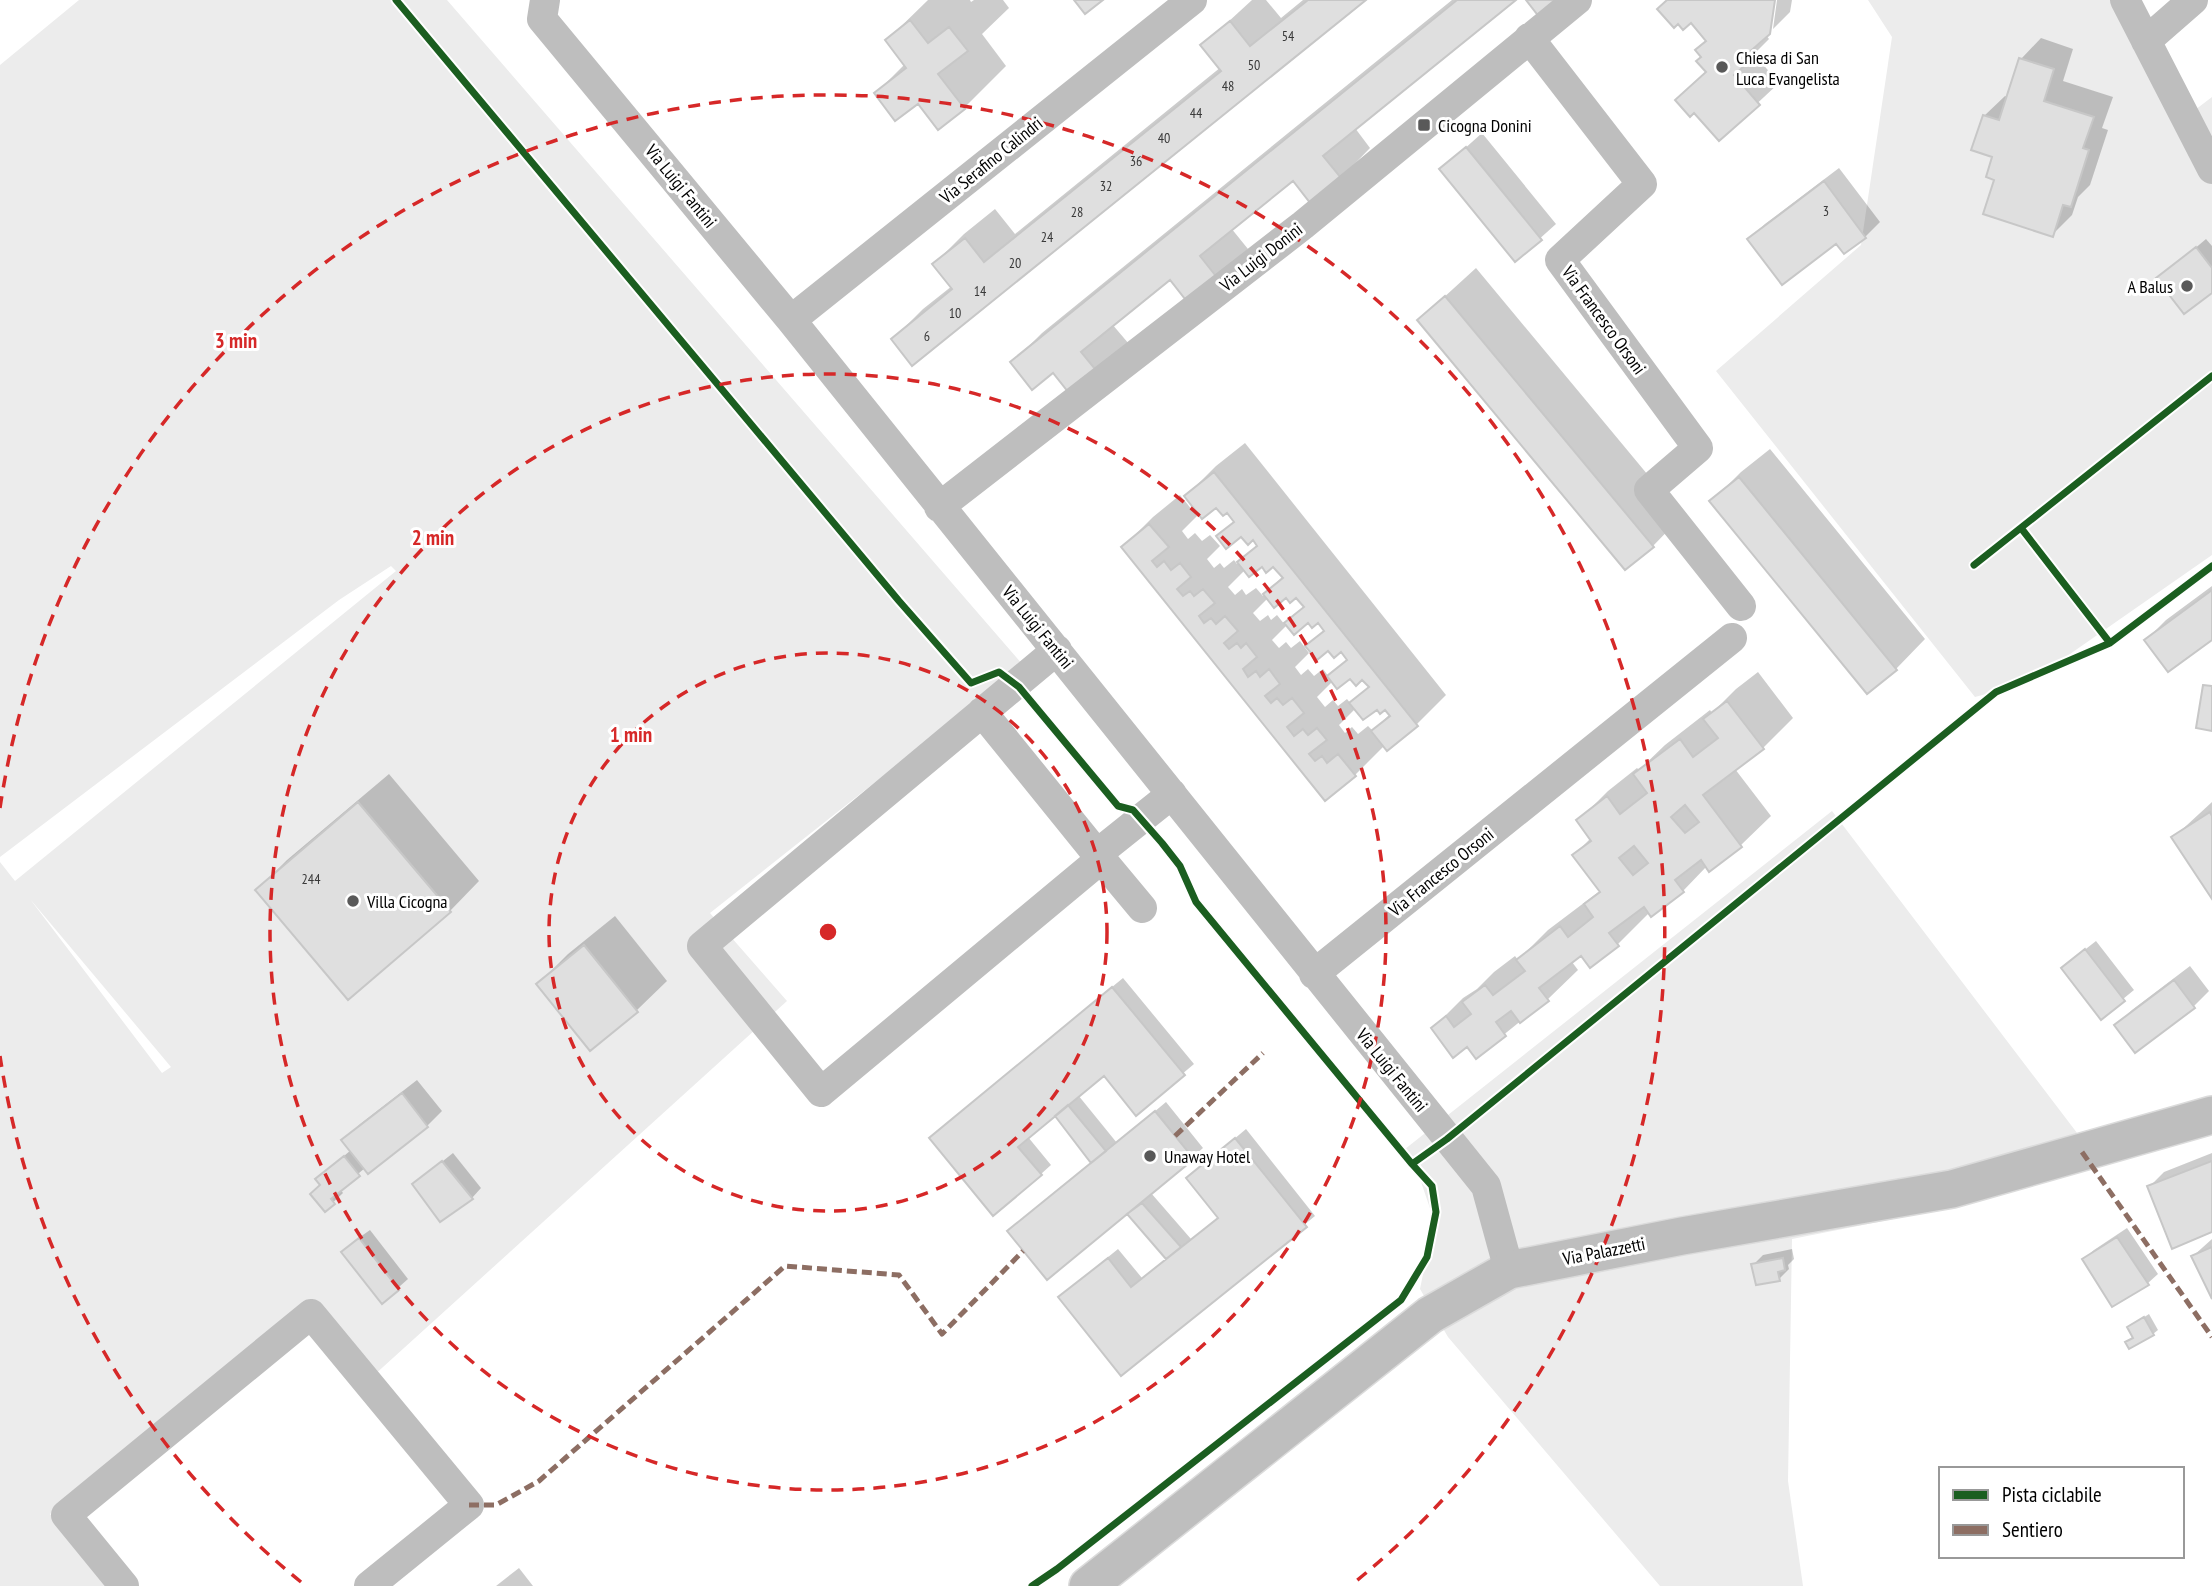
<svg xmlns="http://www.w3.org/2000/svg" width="2212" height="1586" viewBox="0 0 2212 1586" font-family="'PT Sans Narrow',sans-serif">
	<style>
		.green { fill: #ececec; fill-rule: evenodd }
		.shadow { fill: #0003; fill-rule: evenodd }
		.building { fill: #dfdfdf; stroke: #c7c7c7; stroke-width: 2; fill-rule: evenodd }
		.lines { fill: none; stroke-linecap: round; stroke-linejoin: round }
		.major-casing { stroke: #dbdbdb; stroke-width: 40 }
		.minor { stroke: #bebebe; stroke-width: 30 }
		.major { stroke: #bebebe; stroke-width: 37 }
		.quiet { stroke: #8d6e63; stroke-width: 5; stroke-dasharray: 10 5; stroke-linecap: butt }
		.cycleway-casing { stroke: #fff; stroke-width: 11 }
		.cycleway { stroke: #1b5e20; stroke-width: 7 }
		.ring { fill: none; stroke: #d62828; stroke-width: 3.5; stroke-dasharray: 12 9 }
		.poi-dot { fill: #595959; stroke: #fff; stroke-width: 2.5 }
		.labels { text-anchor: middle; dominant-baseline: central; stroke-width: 6; stroke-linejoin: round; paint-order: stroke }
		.number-label { font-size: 14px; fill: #383838 }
		.poi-label { font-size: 18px; fill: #000; stroke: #fff; text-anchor: start }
		.street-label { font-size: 18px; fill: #000; stroke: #fff }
		.centre { fill: #d62828; stroke: #fff; stroke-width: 3.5 }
		.ring-label { font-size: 21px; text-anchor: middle; font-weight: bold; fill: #d62828; stroke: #fff; stroke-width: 6; stroke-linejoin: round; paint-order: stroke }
	</style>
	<rect width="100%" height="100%" fill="#fff"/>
	<path class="green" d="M 79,0 L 447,0 L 1023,665 L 710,913 L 787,1001 L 372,1377 L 307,1302 L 50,1514 L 108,1586 L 0,1586 L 0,862 L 15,881 L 396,571 L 391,566 L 339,600 L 0,857 L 0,65 ZM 30,899 L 171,1067 L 162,1073 Z
		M 1868,0 L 2127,0 L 2187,116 L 2212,97 L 2212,555 L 2030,682 L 1975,697 L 1716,371 L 1861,245 L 1892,37 Z
		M 1832,811 L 2090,1150 L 1954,1207 L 1792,1239 L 1788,1481 L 1803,1586 L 1660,1586 L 1448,1337 L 1420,1289 L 1434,1220 L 1419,1176 L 1400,1153 Z"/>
	<path class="shadow" d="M 928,0 L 970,0 L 971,2 L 974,0 L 1003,0 L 1009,8 L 982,34 L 1006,66 L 964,108 L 938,128 L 918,101 L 876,93 L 905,64 L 887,40 Z
		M 1252,0 L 1266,0 L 1281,18 L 1303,0 L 1364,0 L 893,339 L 923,309 L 952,286 L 934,264 L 964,234 L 995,209 L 1015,234 L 1221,67 L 1203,45 Z
		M 1452,0 L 1513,0 L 1355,128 L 1370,148 L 1341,178 L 1293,178 L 1231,228 L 1248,249 L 1218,278 L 1170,277 L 1112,324 L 1129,344 L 1099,374 L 1053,371 L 1012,363 L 1042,333 Z
		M 1669,0 L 1773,0 L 1766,35 L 1769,39 L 1754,54 L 1779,83 L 1719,139 L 1694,111 L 1677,100 L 1707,71 L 1703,57 L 1708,40 Z
		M 1777,0 L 1792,0 L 1790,12 L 1773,29 Z
		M 2041,38 L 2073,49 L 2063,81 L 2113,97 L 2102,128 L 2108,130 L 2090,185 L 2078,197 L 2072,215 L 2052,235 L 1997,178 L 1994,155 L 1984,116 L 2005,96 L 2008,97 L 2021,59 Z
		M 1482,133 L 1556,224 L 1516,260 L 1442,169 Z
		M 1839,168 L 1880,222 L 1865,237 L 1845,252 L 1837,241 L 1750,239 L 1765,224 Z
		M 2206,239 L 2212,246 L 2212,290 L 2166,273 Z
		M 1476,268 L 1682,516 L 1653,546 L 1419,320 Z
		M 1245,443 L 1446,695 L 1417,724 L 1385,745 L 1355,775 L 1325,798 L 1123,547 L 1153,517 L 1180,495 L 1197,516 L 1182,531 L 1188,539 L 1195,533 L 1202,541 L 1210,535 L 1220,546 L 1207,559 L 1214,568 L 1220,563 L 1224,568 L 1234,560 L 1237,564 L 1258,544 L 1253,538 L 1242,534 L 1218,536 L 1235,520 L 1227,510 L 1186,496 L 1216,466 ZM 1274,564 L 1283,576 L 1263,596 L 1256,588 L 1246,595 L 1242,589 L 1235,595 L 1228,587 L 1245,570 L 1262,565 ZM 1287,596 L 1297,596 L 1305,605 L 1285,625 L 1277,615 L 1271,620 L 1268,615 L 1260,621 L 1253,613 L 1268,598 ZM 1308,621 L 1319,621 L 1325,629 L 1308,646 L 1341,650 L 1348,658 L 1329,677 L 1323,669 L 1314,676 L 1308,669 L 1301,675 L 1295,667 L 1309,653 L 1300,641 L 1291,648 L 1286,642 L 1279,648 L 1272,640 L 1288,624 ZM 1351,676 L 1363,678 L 1369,686 L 1351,704 L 1347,699 L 1338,706 L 1333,700 L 1325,707 L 1317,697 L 1333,681 ZM 1356,708 L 1385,708 L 1390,714 L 1373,731 L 1368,726 L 1358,734 L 1352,727 L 1345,733 L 1339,725 Z
		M 1770,449 L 1925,639 L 1896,669 L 1712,501 L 1741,472 Z
		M 2212,586 L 2212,638 L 2146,640 L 2166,620 Z
		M 1758,672 L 1793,718 L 1763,748 L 1735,769 L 1771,816 L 1741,845 L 1710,869 L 1707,866 L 1683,891 L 1650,912 L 1618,944 L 1590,965 L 1582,954 L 1572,962 L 1578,970 L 1548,999 L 1476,1057 L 1467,1045 L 1433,1028 L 1463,998 L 1477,989 L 1494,972 L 1515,956 L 1518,960 L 1548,930 L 1601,890 L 1574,855 L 1591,838 L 1578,821 L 1608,791 L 1637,768 L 1639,770 L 1665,745 L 1710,710 L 1712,713 L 1736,689 Z
		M 389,774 L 479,881 L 450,911 L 257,890 L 287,860 Z
		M 2212,802 L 2212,896 L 2174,837 Z
		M 615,916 L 667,981 L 637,1010 L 590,1048 L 538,984 L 568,954 Z
		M 2096,941 L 2134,990 L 2101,1017 L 2073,959 Z
		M 2190,966 L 2209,991 L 2194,1006 L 2136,1050 L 2117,1025 L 2132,1010 Z
		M 1123,978 L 1194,1064 L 1136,1113 L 1104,1074 L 1078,1095 L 1117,1143 L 1166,1102 L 1203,1148 L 1151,1193 L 1191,1239 L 1219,1217 L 1188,1178 L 1246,1129 L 1315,1216 L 1122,1374 L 1070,1288 L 1118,1249 L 1142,1278 L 1168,1258 L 1127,1212 L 1093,1162 L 1055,1114 L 1028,1137 L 1051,1165 L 1041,1174 L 941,1128 Z
		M 417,1080 L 442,1111 L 427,1126 L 365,1168 L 340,1189 L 343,1193 L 325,1210 L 322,1184 L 317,1179 L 351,1150 L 344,1140 L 359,1125 Z
		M 453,1153 L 481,1188 L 472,1198 L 414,1184 Z
		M 2212,1153 L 2212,1230 L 2149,1187 L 2164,1172 Z
		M 2127,1228 L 2158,1274 L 2148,1283 L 2113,1304 L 2084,1259 L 2094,1250 Z
		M 370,1230 L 408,1279 L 382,1302 L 353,1242 Z
		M 2212,1239 L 2212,1296 L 2193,1256 Z
		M 1792,1249 L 1794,1259 L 1788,1265 L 1789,1269 L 1779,1279 L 1753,1265 L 1763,1255 Z
		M 2149,1314 L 2158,1330 L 2153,1334 L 2128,1342 L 2134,1337 L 2129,1327 Z
		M 519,1568 L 533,1586 L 496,1586 Z"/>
	<path class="building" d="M 1074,0 L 1103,0 L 1085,14 Z
		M 1308,0 L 1366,0 L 912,366 L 891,339 L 952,289 L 932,264 L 965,238 L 984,262 L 1221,71 L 1200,45 L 1230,21 L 1250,46 Z
		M 1457,0 L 1516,0 L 1323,156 L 1342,179 L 1311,204 L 1293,181 L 1200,256 L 1219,280 L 1189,304 L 1170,280 L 1081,352 L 1100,375 L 1073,398 L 1053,373 L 1032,390 L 1010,362 Z
		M 1526,0 L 1562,0 L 1540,18 Z
		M 1667,0 L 1775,0 L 1770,34 L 1746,55 L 1751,60 L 1734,75 L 1760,105 L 1719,141 L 1694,113 L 1690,117 L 1675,100 L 1706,72 L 1696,61 L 1701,57 L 1695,50 L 1706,41 L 1691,23 L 1683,30 L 1678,24 L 1674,28 L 1657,9 Z
		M 910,20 L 928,43 L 949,27 L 968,51 L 938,74 L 965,109 L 938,130 L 918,104 L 895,121 L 874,93 L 906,68 L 885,40 Z
		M 2019,58 L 2054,69 L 2044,101 L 2094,117 L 2083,148 L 2089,150 L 2071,207 L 2063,205 L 2053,237 L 1983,214 L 1994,180 L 1986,177 L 1992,157 L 1971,150 L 1983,115 L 1999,120 Z
		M 1466,147 L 1542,240 L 1515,262 L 1439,169 Z
		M 1824,181 L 1866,238 L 1844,254 L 1836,244 L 1782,285 L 1747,239 Z
		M 2196,247 L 2212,268 L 2212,293 L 2184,314 L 2156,278 Z
		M 1445,296 L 1654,547 L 1625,570 L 1417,320 Z
		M 1214,472 L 1418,726 L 1387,751 L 1371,731 L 1390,716 L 1385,710 L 1380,714 L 1377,710 L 1363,720 L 1349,703 L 1369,687 L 1362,680 L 1356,686 L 1350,679 L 1337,689 L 1327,676 L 1347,660 L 1341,652 L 1334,658 L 1328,651 L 1317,660 L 1305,646 L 1324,631 L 1318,623 L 1312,628 L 1308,623 L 1294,635 L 1284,623 L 1304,607 L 1296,598 L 1290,603 L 1286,598 L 1274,608 L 1263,594 L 1283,578 L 1273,567 L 1266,573 L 1262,567 L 1249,577 L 1237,562 L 1257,546 L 1253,540 L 1248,545 L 1241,537 L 1226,549 L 1216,536 L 1234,522 L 1227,513 L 1223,516 L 1216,508 L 1202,519 L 1184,496 Z
		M 1739,477 L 1897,670 L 1867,694 L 1709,501 Z
		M 1149,524 L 1169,547 L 1152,561 L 1157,567 L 1164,561 L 1171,570 L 1180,563 L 1191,577 L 1177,589 L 1183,596 L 1190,591 L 1194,596 L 1203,589 L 1215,603 L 1199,616 L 1204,623 L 1211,618 L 1216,624 L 1225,616 L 1238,631 L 1224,643 L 1229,649 L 1237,643 L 1241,648 L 1246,643 L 1257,657 L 1243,669 L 1248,677 L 1256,671 L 1260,677 L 1269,669 L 1280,684 L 1265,696 L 1271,703 L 1277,698 L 1283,705 L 1292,698 L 1304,713 L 1287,727 L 1294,736 L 1303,729 L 1308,735 L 1317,728 L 1327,740 L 1309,754 L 1315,761 L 1322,756 L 1327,763 L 1338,754 L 1356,776 L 1325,801 L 1121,547 Z
		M 2212,590 L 2212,640 L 2168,672 L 2144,640 Z
		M 2203,685 L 2212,686 L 2212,731 L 2196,728 Z
		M 1727,701 L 1764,749 L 1703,795 L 1742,847 L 1709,872 L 1701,860 L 1675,880 L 1684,892 L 1651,917 L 1644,907 L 1609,933 L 1619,946 L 1590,968 L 1581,956 L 1539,988 L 1549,1001 L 1520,1023 L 1511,1011 L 1496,1022 L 1506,1036 L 1476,1059 L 1467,1047 L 1453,1058 L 1431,1028 L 1446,1016 L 1454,1027 L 1471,1014 L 1462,1002 L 1485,985 L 1493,995 L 1525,971 L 1516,960 L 1560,926 L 1568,937 L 1593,917 L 1584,904 L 1600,892 L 1572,855 L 1591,841 L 1576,820 L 1607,796 L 1620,814 L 1647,793 L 1633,774 L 1680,739 L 1693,757 L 1718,738 L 1703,719 ZM 1685,805 L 1699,822 L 1685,833 L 1671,817 ZM 1634,846 L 1648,863 L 1633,875 L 1619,858 Z
		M 358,802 L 451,912 L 348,1000 L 255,890 Z
		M 2210,812 L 2212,816 L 2212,899 L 2171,837 Z
		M 584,945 L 638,1012 L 590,1051 L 536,984 Z
		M 2085,949 L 2125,1001 L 2101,1020 L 2061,968 Z
		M 2174,980 L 2195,1008 L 2135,1053 L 2114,1025 Z
		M 1112,987 L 1185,1075 L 1136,1116 L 1104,1076 L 1018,1147 L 1042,1175 L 993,1216 L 929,1138 Z
		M 402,1093 L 428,1127 L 368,1174 L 341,1140 Z
		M 1068,1105 L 1106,1151 L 1091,1163 L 1055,1116 Z
		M 1155,1111 L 1194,1159 L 1047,1280 L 1007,1231 Z
		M 1235,1138 L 1307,1227 L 1121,1376 L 1058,1297 L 1108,1258 L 1131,1287 L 1218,1218 L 1186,1178 Z
		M 344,1156 L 360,1176 L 331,1199 L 335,1204 L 325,1212 L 310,1194 L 320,1185 L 315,1179 Z
		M 442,1161 L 473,1199 L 440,1222 L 412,1184 Z
		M 2212,1161 L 2212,1232 L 2172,1249 L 2147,1186 Z
		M 1142,1203 L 1181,1247 L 1166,1259 L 1127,1214 Z
		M 2117,1237 L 2149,1285 L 2112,1307 L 2082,1259 Z
		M 359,1238 L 399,1290 L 382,1304 L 341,1252 Z
		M 2212,1247 L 2212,1299 L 2191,1256 Z
		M 1783,1258 L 1785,1270 L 1778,1272 L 1780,1281 L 1756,1285 L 1751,1264 Z
		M 2144,1317 L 2154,1335 L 2129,1349 L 2125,1342 L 2133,1338 L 2127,1327 Z"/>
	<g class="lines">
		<g class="major-casing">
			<path id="major" d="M 1088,1586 L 1430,1315 L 1509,1270 L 1682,1236 L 1952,1189 L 2212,1115"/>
		</g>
		<path class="minor" d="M 545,0 L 542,19 L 791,320 L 1486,1186 L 1509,1270
			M 2125,0 L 2212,169
			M 1529,38 L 1642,184 L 1560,260 L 1698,448 L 1649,490 L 1741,606
			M 2146,41 L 2193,0
			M 791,320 L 1192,0
			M 939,507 L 1303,225 L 1577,0
			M 1057,650 L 702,946 L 821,1092 L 1101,859
			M 982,712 L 1097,854
			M 1142,908 L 1097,854 L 1172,794
			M 1314,974 L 1732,638
			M 124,1586 L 66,1515 L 311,1314 L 469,1505 L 369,1586"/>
		<use href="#major" class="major"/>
		<path class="quiet" d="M 1175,1136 L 1263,1053
			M 2082,1152 L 2212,1337
			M 469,1505 L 496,1505 L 539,1481 L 785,1266 L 899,1275 L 942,1334 L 1023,1251"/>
		<g class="cycleway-casing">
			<path id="cycleway" d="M 396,0 L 899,601 L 971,683 L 999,672 L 1019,687 L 1118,806 L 1133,810 L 1162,843 L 1180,866 L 1196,902 L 1412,1164
				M 2021,528 L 2110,643
				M 1974,565 L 2212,376
				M 1032,1586 L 1057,1569 L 1401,1300 L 1427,1257 L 1436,1212 L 1432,1186 L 1412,1164 L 1447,1139 L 1996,692 L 2110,643 L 2212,566"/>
		</g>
		<use href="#cycleway" class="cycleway"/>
	</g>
	<g class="ring">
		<circle cx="828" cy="932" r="279"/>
		<circle cx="828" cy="932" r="558"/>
		<path d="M301 1582A837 837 0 0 1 0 1056M0 808A837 837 0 1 1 1355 1582"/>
	</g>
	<g class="poi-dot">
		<circle cx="1722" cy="67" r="7"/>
		<rect x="1417" y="118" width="14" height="14" rx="3.5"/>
		<circle cx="2187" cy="286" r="7"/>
		<circle cx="353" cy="901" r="7"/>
		<circle cx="1150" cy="1156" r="7"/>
	</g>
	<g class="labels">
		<g class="number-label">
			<text x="1288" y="36">54</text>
			<text x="1254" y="65">50</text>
			<text x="1228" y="86">48</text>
			<text x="1196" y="113">44</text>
			<text x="1164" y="138">40</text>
			<text x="1136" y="161">36</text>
			<text x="1106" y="186">32</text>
			<text x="1826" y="211">3</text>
			<text x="1077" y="212">28</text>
			<text x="1047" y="237">24</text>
			<text x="1015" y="263">20</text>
			<text x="980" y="291">14</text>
			<text x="955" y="313">10</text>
			<text x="927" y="336">6</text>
			<text x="311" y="879">244</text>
		</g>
		<g class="poi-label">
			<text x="1736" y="57">Chiesa di San<tspan x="1736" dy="21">Luca Evangelista</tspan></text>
			<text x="1438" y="125">Cicogna Donini</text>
			<text x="2173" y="286" text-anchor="end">A Balus</text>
			<text x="367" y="901">Villa Cicogna</text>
			<text x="1164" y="1156">Unaway Hotel</text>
		</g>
		<g class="street-label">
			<text transform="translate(991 160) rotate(-39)">Via Serafino Calindri</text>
			<text transform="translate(681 186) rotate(51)">Via Luigi Fantini</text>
			<text transform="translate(1261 257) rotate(-38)">Via Luigi Donini</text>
			<text transform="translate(1604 320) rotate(54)">Via Francesco Orsoni</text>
			<text transform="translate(1038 627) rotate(51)">Via Luigi Fantini</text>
			<text transform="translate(1441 872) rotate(-39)">Via Francesco Orsoni</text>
			<text transform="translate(1392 1070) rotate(51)">Via Luigi Fantini</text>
			<text transform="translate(1604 1251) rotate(-11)">Via Palazzetti</text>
		</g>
	</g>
	<circle cx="828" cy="932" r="10" class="centre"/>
	<g class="ring-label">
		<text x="236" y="348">3 min</text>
		<text x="433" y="545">2 min</text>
		<text x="631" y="742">1 min</text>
	</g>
	<rect x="1939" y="1467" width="245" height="91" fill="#ffffff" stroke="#999999" stroke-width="2"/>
	<rect x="1953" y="1490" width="35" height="10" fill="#1b5e20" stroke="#999999" stroke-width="2"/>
	<text x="2002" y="1502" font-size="21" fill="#000000">Pista ciclabile</text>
	<rect x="1953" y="1525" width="35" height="10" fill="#8d6e63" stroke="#999999" stroke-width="2"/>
	<text x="2002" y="1537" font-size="21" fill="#000000">Sentiero</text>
</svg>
